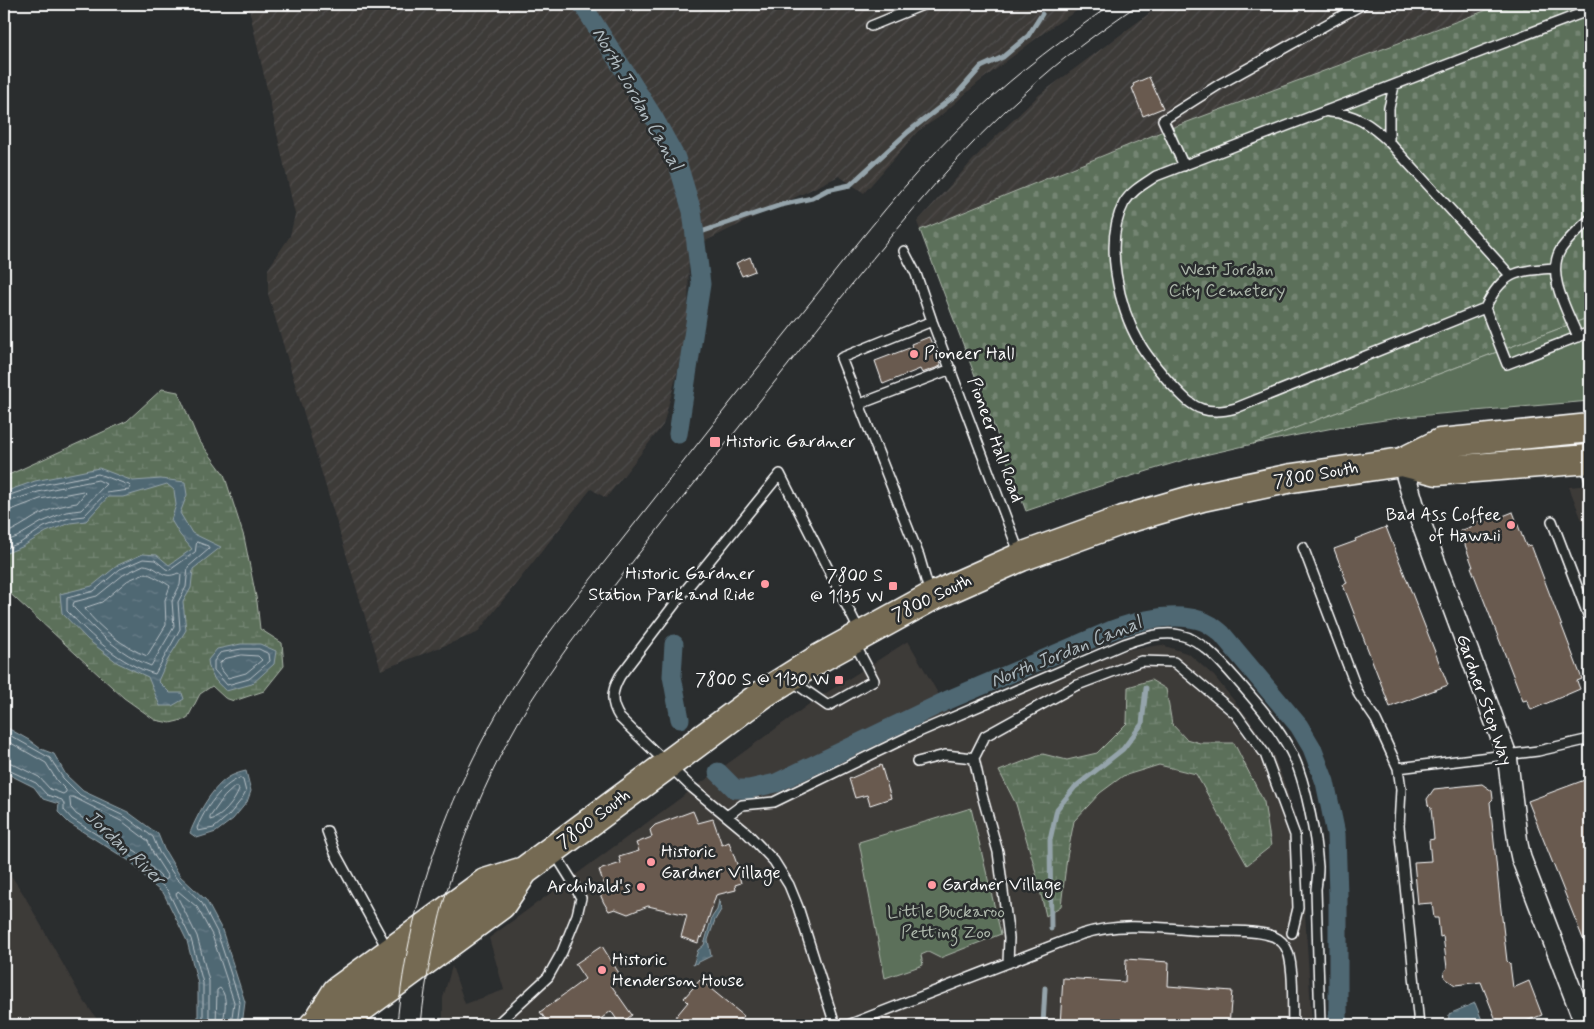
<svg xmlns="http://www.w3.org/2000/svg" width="1594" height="1029" viewBox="0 0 1594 1029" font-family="Mynerve,sans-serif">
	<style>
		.built { fill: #3d3a38 }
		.industrial { fill: url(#industrial-furrows) }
		.wetland { fill: url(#wetland-marsh); stroke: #aeb8ac }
		.cemetery { fill: url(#cemetery-stones); stroke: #aeb8ac }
		.park { fill: #5c705a; stroke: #aeb8ac }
		.water { fill: url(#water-ripples); stroke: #95a4ab }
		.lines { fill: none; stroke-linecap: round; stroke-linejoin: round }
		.shore { stroke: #b9c2c7; stroke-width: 1 }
		.stream { stroke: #95a4ab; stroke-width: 5 }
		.canal { stroke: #4f6773; stroke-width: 19 }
		.building { fill: #695a50; stroke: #fff }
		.lane-casing { stroke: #fff; stroke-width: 12 }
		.street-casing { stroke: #fff; stroke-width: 22 }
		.primary-casing { stroke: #fff; stroke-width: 31 }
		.lane { stroke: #2a2d2e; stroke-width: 9 }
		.street { stroke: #2a2d2e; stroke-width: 19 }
		.primary { stroke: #756b52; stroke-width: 28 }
		.tram { stroke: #fff; stroke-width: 1 }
		.poi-dot { fill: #ff9aa2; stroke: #2a2d2e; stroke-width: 2 }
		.labels { text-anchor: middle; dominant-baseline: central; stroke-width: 5; stroke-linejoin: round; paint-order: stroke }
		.park-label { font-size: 18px; fill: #aeb8ac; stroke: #2a2d2e }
		.poi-label { font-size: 18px; fill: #fff; stroke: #2a2d2e; text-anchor: start }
		.street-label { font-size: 18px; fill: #fff; stroke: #2a2d2e }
		.water-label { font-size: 19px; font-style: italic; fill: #b0bbc0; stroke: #2a2d2e }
	</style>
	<defs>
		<pattern id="industrial-furrows" width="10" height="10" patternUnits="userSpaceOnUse" patternTransform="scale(1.25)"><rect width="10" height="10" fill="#3d3a38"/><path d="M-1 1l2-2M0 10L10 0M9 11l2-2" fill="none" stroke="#504e4c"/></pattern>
		<pattern id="wetland-marsh" width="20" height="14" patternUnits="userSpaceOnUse" patternTransform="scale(1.25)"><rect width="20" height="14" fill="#5c705a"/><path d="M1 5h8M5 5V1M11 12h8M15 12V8" fill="none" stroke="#748573"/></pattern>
		<pattern id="cemetery-stones" width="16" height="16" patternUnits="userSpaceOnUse" patternTransform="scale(1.25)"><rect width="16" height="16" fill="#5c705a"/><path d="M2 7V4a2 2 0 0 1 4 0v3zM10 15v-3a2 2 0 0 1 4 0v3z" fill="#748573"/></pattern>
		<pattern id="water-ripples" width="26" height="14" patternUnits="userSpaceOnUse" patternTransform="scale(1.25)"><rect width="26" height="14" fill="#4f6773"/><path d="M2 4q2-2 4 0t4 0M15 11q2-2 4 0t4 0" fill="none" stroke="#697e88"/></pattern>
	</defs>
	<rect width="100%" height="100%" fill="#2a2d2e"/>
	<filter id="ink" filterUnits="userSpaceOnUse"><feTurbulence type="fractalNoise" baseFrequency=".02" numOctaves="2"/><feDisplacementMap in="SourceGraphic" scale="10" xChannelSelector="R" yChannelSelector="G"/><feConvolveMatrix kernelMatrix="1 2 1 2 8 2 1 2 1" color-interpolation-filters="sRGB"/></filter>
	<g filter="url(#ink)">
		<path class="built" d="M 1590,485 L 1590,541 L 1569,487 Z
			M 908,641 L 952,718 L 1129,649 L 1162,645 L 1189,654 L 1214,676 L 1249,719 L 1274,756 L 1287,790 L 1300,833 L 1312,1025 L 443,1025 L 443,998 L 452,966 L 465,1004 L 504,990 L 489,938 L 812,702 Z
			M 4,865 L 24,895 L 82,998 L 101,1025 L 4,1025 Z"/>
		<path class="industrial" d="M 248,4 L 1087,4 L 1050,28 L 979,82 L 938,118 L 918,131 L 864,193 L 839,176 L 689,249 L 688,315 L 678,370 L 663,425 L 606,498 L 591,489 L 477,633 L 381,670 L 268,294 L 268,269 L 290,236 L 295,214 Z
			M 1162,4 L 1503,4 L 1166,130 L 920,230 L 917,222 L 983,149 L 1039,95 Z"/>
		<path class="wetland" d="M 162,389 L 178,392 L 198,439 L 224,474 L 244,537 L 257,602 L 260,629 L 282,643 L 284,666 L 264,691 L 234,701 L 225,698 L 212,686 L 200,694 L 187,719 L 170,723 L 155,720 L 124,698 L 4,588 L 4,477 L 127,421 Z
			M 1151,680 L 1166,689 L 1172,724 L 1186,739 L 1200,743 L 1234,743 L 1264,802 L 1271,846 L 1247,865 L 1196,774 L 1159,765 L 1123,776 L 1100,793 L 1074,821 L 1067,857 L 1061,906 L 1046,916 L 1034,865 L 1016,804 L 999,771 L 1043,754 L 1067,760 L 1097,753 L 1127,723 L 1128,687 Z"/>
		<path class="cemetery" d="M 1503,4 L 1590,4 L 1590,317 L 1253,444 L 1187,459 L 1109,483 L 1026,511 L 920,230 L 1166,130 Z"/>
		<path class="park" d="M 1590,317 L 1590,401 L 1405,417 L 1338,427 L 1253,444 Z
			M 971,808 L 1001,934 L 940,958 L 928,952 L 921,955 L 923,965 L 885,978 L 859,842 Z"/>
		<path class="water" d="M 99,468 L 133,481 L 161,479 L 185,482 L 187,495 L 180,513 L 192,533 L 221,547 L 193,569 L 191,588 L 183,602 L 186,630 L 167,661 L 158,681 L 170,693 L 182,693 L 184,699 L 172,706 L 160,706 L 148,677 L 118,663 L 88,640 L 62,613 L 60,594 L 92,586 L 118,565 L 143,554 L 157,555 L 169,565 L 192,549 L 180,535 L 171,520 L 176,505 L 174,490 L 167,484 L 123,497 L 108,497 L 86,521 L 70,523 L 46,532 L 22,547 L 4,554 L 4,492 L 35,481 Z
			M 241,644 L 260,644 L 276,651 L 274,664 L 252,684 L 226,691 C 215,681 209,674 208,660 L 217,649 Z
			M 4,726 L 29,740 L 41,749 L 54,754 L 66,775 L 83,791 L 128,812 L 158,834 L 164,849 L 180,876 L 206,900 L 222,930 L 245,1002 L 242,1025 L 198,1025 L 198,984 L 187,941 L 164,894 L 154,886 L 131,862 L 69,823 L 58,812 L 59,804 L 43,799 L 34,787 L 4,772 Z
			M 246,771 L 251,791 L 247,802 L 233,819 L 216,832 L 197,838 L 190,833 C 197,815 213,785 231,776 C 235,774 241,772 246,771 Z
			M 719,900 L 721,910 L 715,920 L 708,940 L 711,956 L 693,965 L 698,950 L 704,945 L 712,917 L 717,910 Z
			M 1475,1003 L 1484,1025 L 1448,1025 L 1449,1014 Z"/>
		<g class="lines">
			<path class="shore" d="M 4,497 L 36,486 L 98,474 L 129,485 L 131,487 L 129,490 L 106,493 L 84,516 L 69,518 L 44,527 L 20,543 L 4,549
				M 4,503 L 38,492 L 98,480 L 106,484 L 81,510 L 66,512 L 42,522 L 17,537 L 4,542
				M 4,510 L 11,510 L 40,499 L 83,491 L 85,493 L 77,503 C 63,505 48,509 35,517 C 25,523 15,530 4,534
				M 197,542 L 208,546 L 209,549 L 188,567 L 186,587 L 178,602 L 180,629 L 155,674 C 120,664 92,637 67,611 L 67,598 L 94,591 L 120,569 L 143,559 L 155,560 L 166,569 L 170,570 L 195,552 Z
				M 144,565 C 159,566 162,581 178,573 L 181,575 L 180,585 L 172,601 L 174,627 L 151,666 C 119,654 97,632 74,608 L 73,605 L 74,602 L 97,596 L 123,575 Z
				M 145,573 C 148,573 168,584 170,586 L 165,600 L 166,625 L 147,656 C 124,647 100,629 85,609 L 87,607 L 102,602 L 127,581 Z
				M 242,649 L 259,649 L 269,654 L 270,661 L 249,679 L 227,685 L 214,670 L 214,661 L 220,653 Z
				M 242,655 L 258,656 L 262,660 L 246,673 L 228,678 L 220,668 L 220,663 L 224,659 Z
				M 4,732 L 50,758 L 63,778 L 80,795 L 126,817 L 153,837 L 159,852 L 176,878 L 202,903 L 217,932 L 240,1002 L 237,1025
				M 4,739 L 46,763 L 57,781 L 66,790 L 66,792 L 63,794 L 50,789 L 39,777 L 11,763 L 4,761
				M 4,768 L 36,783 L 47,795 L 62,800 L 64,804 L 64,810 L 72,819 L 134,858 L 168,891 L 191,939 L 203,983 L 203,1025
				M 240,778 L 243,780 L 246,792 L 242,799 L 229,815 L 214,828 L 198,831 L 197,828 C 204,810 221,785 240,778 Z
				M 235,787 L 238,787 L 239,790 C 235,801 222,818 210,820 L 210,817 L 224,797 Z
				M 70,797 L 73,797 L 123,822 L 148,841 L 154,855 L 168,877 L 167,879 L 165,880 L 162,878 L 137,852 L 76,814 L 71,808 Z
				M 209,1025 L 209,981 L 197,936 L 176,894 L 178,891 L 197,907 L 212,935 L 234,1002 L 231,1025
				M 216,1025 L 217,990 L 220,988 C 229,998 224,1012 223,1025"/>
			<path class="stream" d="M 695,234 L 781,205 L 812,198 L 827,190 L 850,185 L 908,132 L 957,94 L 981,67 L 1003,57 L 1028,36 L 1042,14
				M 1051,929 L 1050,840 L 1057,809 L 1075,787 L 1123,749 L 1142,724 L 1146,688
				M 1043,1025 L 1045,988"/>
			<path class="canal" d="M 582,4 L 654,118 L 676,158 L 692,211 L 701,284 L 678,434
				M 674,644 L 672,676 L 680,719
				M 718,772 L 735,789 L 749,789 L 776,783 L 948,700 L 1112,630 C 1137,621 1173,612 1199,620 C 1208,622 1215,628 1222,634 L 1299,726 L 1312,748 L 1325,782 L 1336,834 L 1338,895 L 1338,1025"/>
		</g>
		<path class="building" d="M 1149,77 L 1163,108 L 1143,116 L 1132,88 L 1134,87 L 1133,84 Z
			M 750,257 L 755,271 L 742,276 L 736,263 Z
			M 929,337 L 941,366 L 922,373 L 920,369 L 883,384 L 875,361 L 912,347 L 911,344 Z
			M 1513,512 L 1526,546 L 1531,545 L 1582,679 L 1577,681 L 1580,689 L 1531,710 L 1527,700 L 1523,701 L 1471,567 L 1473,567 L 1460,531 L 1476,525 L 1475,523 L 1492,516 L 1493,520 Z
			M 1386,527 L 1448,685 L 1390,707 L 1343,585 L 1347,583 L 1334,549 L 1356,541 L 1355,539 Z
			M 881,765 L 891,798 L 870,805 L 867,795 L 855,798 L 849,779 Z
			M 1590,778 L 1590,954 L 1589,954 L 1528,801 Z
			M 1482,784 L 1492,791 L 1493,799 L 1490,802 L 1500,901 L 1507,961 L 1510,964 L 1513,988 L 1529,981 L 1542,1015 L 1516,1025 L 1498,1025 L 1481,982 L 1455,985 L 1445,978 L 1444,972 L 1447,968 L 1443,936 L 1440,937 L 1438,918 L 1434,918 L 1432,903 L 1418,904 L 1414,862 L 1431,861 L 1429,840 L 1434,839 L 1431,808 L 1428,805 L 1427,799 L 1434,789 Z
			M 693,811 L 698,823 L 713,819 L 722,845 L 729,842 L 738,867 L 737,868 L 741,883 L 735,885 L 736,890 L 716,895 L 702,938 L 700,936 L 698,943 L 681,937 L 687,915 L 648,906 L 628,914 L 615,909 L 609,911 L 604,903 L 598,890 L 605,887 L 599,870 L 621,863 L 619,857 L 639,851 L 636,843 L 652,837 L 650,830 L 655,825 Z
			M 602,946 L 622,978 L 611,985 L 632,1015 L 620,1024 L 611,1011 L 593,1025 L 550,1025 L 540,1012 L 585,979 L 575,964 Z
			M 1126,959 L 1169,962 L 1168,986 L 1232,991 L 1229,1025 L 1060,1025 L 1063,978 L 1125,982 Z
			M 700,980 L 744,1016 L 736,1025 L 669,1025 L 688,1002 L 684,998 Z"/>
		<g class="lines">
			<g class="lane-casing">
				<path id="lane" d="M 871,26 L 925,4
					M 1329,112 C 1355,113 1371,125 1389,142 L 1510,275
					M 1389,142 L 1389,108 L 1394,86
					M 1184,166 L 1163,120 L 1220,84 L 1363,4
					M 904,251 L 916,274 L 932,321 L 1020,555
					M 1554,268 C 1516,271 1503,271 1485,308 L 1236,408 C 1225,411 1214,413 1202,409 C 1189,405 1180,393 1170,383 C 1159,370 1148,358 1140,344 C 1119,308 1103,242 1124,203 C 1131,191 1144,184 1156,176 L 1590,10
					M 1485,308 L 1507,364 L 1590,332
					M 1578,337 C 1568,312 1545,274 1561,249 C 1569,238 1580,228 1590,219
					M 860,404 L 951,369
					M 1585,462 L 1590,481
					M 1552,521 L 1590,620
					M 1303,547 L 1359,695 L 1376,720 L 1398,768
					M 930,594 L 919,556 L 841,358 L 932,321
					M 792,681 L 828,706 L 874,680 L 854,642
					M 917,762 L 945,755 L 974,758
					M 727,816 L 742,805 L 774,802 L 914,734 L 1124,644 C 1142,638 1161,631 1180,635 C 1201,639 1222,663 1236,679 C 1256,702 1277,725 1291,752 C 1305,777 1316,837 1318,867 C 1318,874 1317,882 1316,889 L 1320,1025
					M 327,831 L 335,853 L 388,950
					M 1008,963 L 1009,938 L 998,852 L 982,795 L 974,758 L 985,736 L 1075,686 L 1141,661 L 1174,662 L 1236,714 L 1265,754 L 1295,835 L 1298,908 L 1292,933
					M 496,1025 L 548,977 L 562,952 L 577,915 L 581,898 L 572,881 L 554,852
					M 835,1025 L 798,907 L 789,885 L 774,861 L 746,832 L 689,785 L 620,718 C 610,703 611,692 620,676 L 684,592 L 780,474 L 860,632
					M 848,1025 L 1082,934 C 1123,921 1166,929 1208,931 C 1224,931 1255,930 1269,935 C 1275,936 1282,941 1285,946 C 1295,960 1292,1007 1293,1025
					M 1419,1025 L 1399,826 L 1401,789 L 1398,768 L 1538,751 L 1590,739"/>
			</g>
			<g class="street-casing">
				<path id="street" d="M 1402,462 L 1414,504 L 1507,755 L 1518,844 L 1521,858 L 1585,1025"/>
			</g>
			<g class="primary-casing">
				<path id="primary" d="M 1402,462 L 1437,471 L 1590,459
					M 317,1023 L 337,991 L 485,883 L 524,871 L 763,694 L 820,658 L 931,597 L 1021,557 L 1123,520 L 1202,497 L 1292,478 L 1402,462 L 1440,443 L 1590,428
					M 314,1025 L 354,1013 L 501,905 L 524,871"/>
			</g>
			<use href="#lane" class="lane"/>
			<use href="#street" class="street"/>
			<use href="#primary" class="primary"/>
			<path class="tram" d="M 397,1025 C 408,895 457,770 529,662 C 551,628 577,597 602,565 C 644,511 687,458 729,404 C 765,359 801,314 837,269 C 881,214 925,159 977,111 C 1019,71 1065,37 1112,4
				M 421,1025 C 430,926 462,827 509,739 C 537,686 573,639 610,591 C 645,545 681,500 717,455 C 762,398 807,341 852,284 C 907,216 962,148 1028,90 C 1062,58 1101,30 1139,4"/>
		</g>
	</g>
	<g class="poi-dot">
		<circle cx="914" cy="354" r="5"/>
		<rect x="709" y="436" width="12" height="12" rx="2.5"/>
		<circle cx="1511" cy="525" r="5"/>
		<circle cx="765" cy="584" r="5"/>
		<rect x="888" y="581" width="10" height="10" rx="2.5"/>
		<rect x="834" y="675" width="10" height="10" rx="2.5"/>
		<circle cx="651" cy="862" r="5"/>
		<circle cx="932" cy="885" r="5"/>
		<circle cx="641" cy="887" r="5"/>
		<circle cx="602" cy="970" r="5"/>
	</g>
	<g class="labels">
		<g class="park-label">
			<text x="1227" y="270">West Jordan<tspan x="1227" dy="21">City Cemetery</tspan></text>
			<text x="946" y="912">Little Buckaroo<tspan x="946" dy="21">Petting Zoo</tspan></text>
		</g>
		<g class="poi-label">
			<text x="924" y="354">Pioneer Hall</text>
			<text x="726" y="442">Historic Gardner</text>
			<text x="1501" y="515" text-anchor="end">Bad Ass Coffee<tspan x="1501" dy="21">of Hawaii</tspan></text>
			<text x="755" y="574" text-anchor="end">Historic Gardner<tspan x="755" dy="21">Station Park and Ride</tspan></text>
			<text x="883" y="576" text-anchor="end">7800 S<tspan x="883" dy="21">@ 1135 W</tspan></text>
			<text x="829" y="680" text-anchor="end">7800 S @ 1130 W</text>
			<text x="661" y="852">Historic<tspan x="661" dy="21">Gardner Village</tspan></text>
			<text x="942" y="885">Gardner Village</text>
			<text x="631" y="887" text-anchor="end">Archibald's</text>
			<text x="612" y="960">Historic<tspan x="612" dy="21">Henderson House</tspan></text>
		</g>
		<g class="street-label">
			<text transform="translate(995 440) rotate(70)">Pioneer Hall Road</text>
			<text transform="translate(1316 475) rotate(-10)">7800 South</text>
			<text transform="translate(932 598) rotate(-26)">7800 South</text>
			<text transform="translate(1484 700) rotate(71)">Gardner Stop Way</text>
			<text transform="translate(594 819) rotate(-37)">7800 South</text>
		</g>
		<g class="water-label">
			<text transform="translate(637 99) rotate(60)">North Jordan Canal</text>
			<text transform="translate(1066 652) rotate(-22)">North Jordan Canal</text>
			<text transform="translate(125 848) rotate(43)">Jordan River</text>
		</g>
	</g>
	<rect width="1594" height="1029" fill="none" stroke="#2a2d2e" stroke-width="20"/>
	<rect x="10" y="10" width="1574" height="1009" fill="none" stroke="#fff" stroke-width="2" filter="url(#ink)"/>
</svg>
